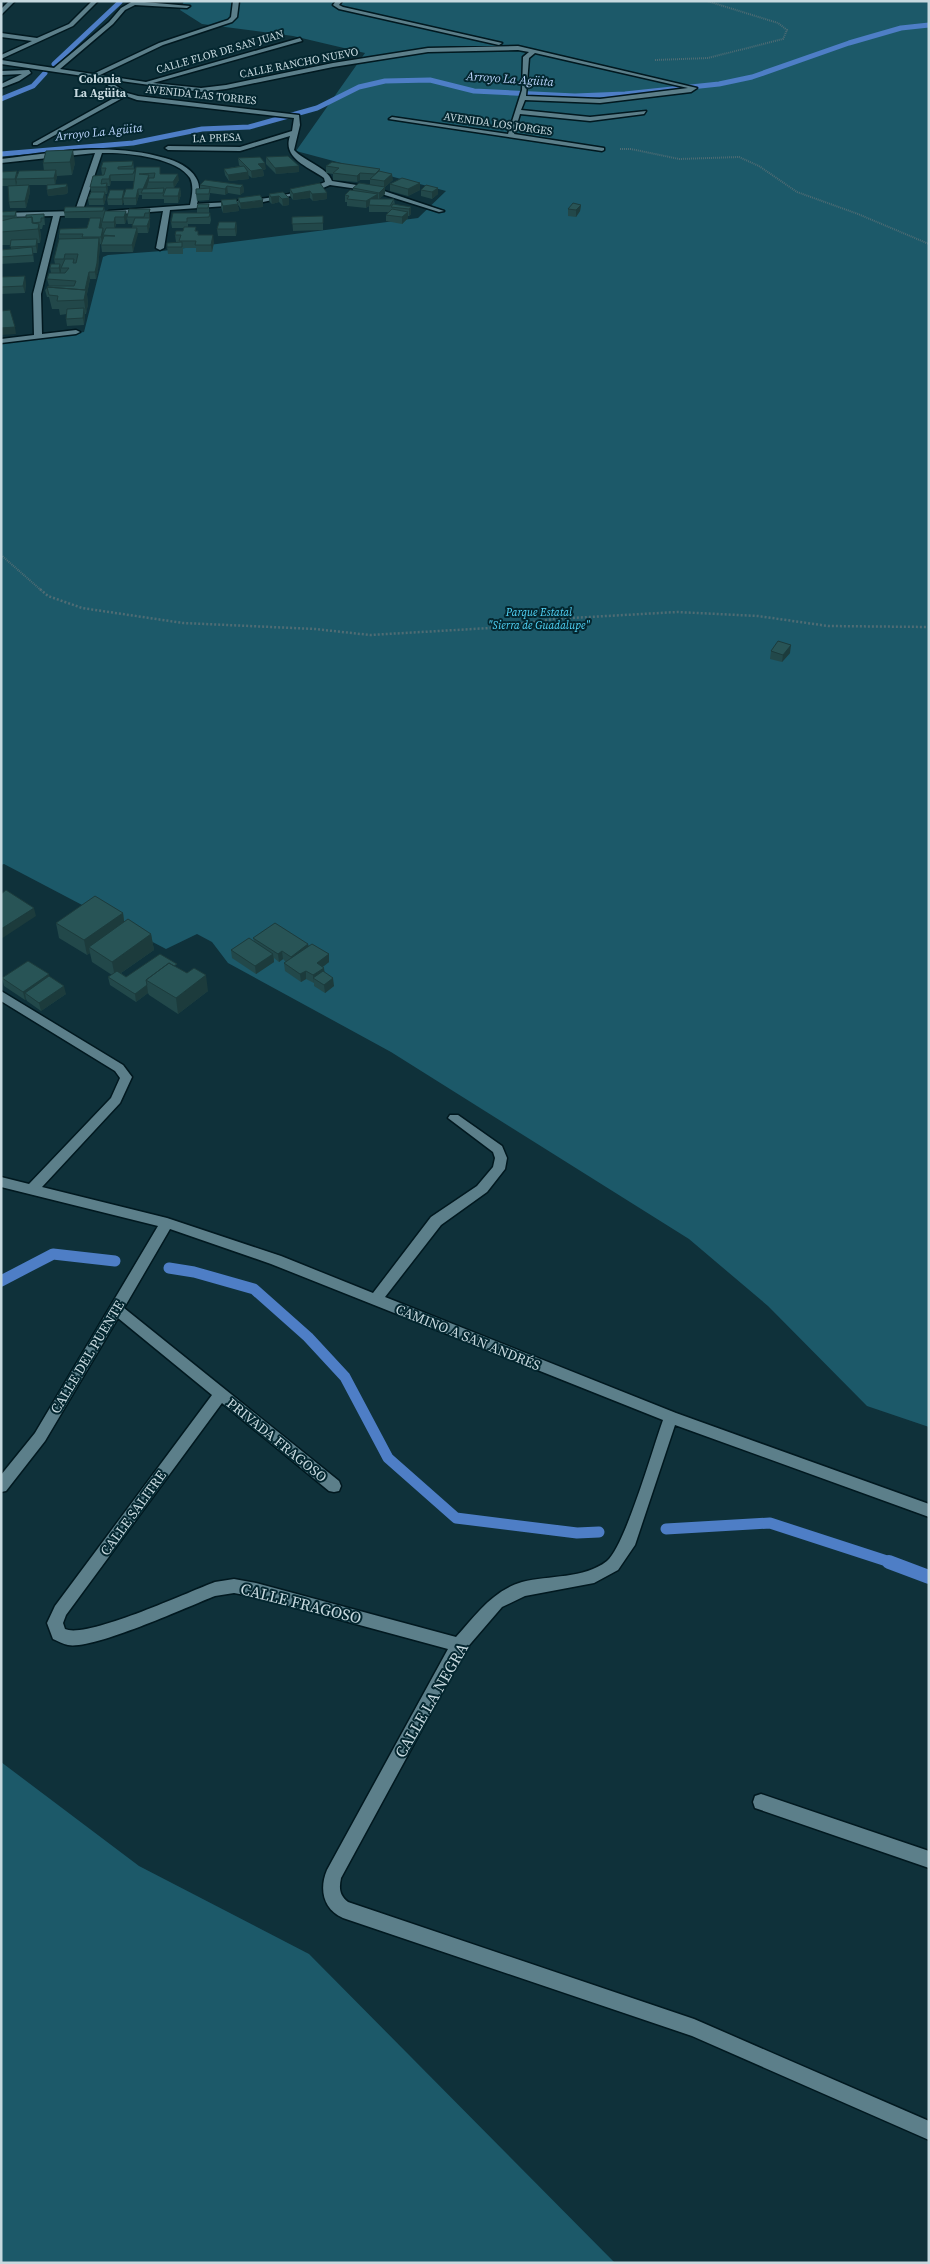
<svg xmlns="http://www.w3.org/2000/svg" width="930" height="2264" viewBox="0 0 930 2264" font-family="'Source Serif 4',serif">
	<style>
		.green { fill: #1c5969 }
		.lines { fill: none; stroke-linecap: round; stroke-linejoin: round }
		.stream-far2 { stroke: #4e7ec6; stroke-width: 5 }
		.stream-far1 { stroke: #4e7ec6; stroke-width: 11 }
		.stream { stroke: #4e7ec6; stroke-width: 14 }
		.minor-casing { stroke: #01181f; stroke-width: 3 }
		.path-far1 { stroke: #4f6c74; stroke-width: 2; stroke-dasharray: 1 1; stroke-linecap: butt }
		.path { stroke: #4f6c74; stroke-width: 2.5; stroke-dasharray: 2 2; stroke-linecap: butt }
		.minor { fill: #5c7f8a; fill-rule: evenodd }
		.wall { fill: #22484a; fill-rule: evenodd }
		.shaded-wall { fill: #1c3b3c }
		.building { fill: #285456; stroke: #1c3b3c }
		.labels { text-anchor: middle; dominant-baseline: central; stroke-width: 4; stroke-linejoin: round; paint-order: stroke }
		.far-street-label { font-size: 11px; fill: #c7d9df; stroke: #042730 }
		.far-park-label { font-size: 11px; font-style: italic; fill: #52d4f7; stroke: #042730 }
		.far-neighbourhood-label { font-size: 12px; font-weight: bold; fill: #c7d9df; stroke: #042730 }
		.far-water-label { font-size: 12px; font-style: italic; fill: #bdd7fe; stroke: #042730 }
		.street-label { font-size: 14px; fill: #c7d9df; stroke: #042730 }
		.near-street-label { font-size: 16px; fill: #c7d9df; stroke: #042730 }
	</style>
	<rect width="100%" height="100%" fill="#0f313a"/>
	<path class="green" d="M 184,1 L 929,1 L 929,1427 L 867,1406 L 768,1306 L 689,1239 L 391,1052 L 228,963 L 212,942 L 197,934 L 166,949 L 4,864 L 1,865 L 1,343 L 84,332 L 103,257 L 108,255 L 162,251 L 418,218 L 446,191 L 296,151 L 365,53 L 293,36 L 202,24 L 180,10 Z
		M 1,1762 L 139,1866 L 309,1954 L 615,2263 L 1,2263 Z"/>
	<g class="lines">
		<path class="stream-far2" d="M 54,64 L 120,2
			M 1,99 L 33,86 L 45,73
			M 1,154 L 133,143 L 202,129 L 249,127 L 317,108 L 359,87 L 385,81 L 430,80 L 474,91 L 575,96 L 625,94 L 719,84 L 752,77 L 849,43 L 901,28 L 929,25"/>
		<path class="stream-far1" d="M 169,1268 L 194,1272 L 254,1289 L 308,1337 L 345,1377 L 388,1458 L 456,1518 L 577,1533 L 599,1532
			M 1,1281 L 53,1254 L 115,1261
			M 666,1529 L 770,1523 L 893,1563"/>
		<path class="stream" d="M 889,1562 L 929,1577"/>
		<g class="minor-casing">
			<path id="minor" d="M 9,1 L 15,1 L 1,15 L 1,9 Z
				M 92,1 L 98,1 L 73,26 L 1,59 L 1,55 L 32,41 L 1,37 L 1,33 L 37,38 L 69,24 Z
				M 133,1 L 190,6 L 187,8 L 135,5 L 125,10 L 113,24 L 60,69 L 93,74 L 159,43 L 228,20 L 231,17 L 233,1 L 239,1 L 237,17 L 232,22 L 163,45 L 100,75 L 146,82 L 300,38 L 302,41 L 153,83 L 201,88 L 226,85 L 333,63 L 428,48 L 518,46 L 697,88 L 691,92 L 600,103 L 525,100 L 521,110 L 590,117 L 646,111 L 644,114 L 590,121 L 520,114 L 514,134 L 604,148 L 604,150 L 602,151 L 389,119 L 392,117 L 508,134 L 522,90 L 523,57 L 529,52 L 518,50 L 428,52 L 333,67 L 226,89 L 201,92 L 106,79 L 127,93 L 138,96 L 299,115 L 300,125 L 294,150 C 304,161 327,167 332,181 L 375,188 L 444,211 L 439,212 L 372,191 L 330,185 L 318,190 L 254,204 L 170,210 L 164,248 L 160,250 L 156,248 L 163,211 L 109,215 L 106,213 L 109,211 L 190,205 C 192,196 194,186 190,178 C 177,157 124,152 102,153 L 82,213 L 79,215 L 60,216 L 41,294 L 42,334 L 76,330 L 80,332 L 76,334 L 1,343 L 1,339 L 34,335 L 33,294 L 53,216 L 1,217 L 1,213 L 75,211 L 95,153 L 1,163 L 1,159 C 56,152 111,142 165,158 C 176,161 190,167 196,178 C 201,186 199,196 197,204 C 239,201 287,200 325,182 L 324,178 C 308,167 282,158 290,136 L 240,151 L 168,150 L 165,148 L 168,146 L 240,147 L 292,131 L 294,118 L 137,100 L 126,96 L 37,145 L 33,145 L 33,143 L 121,94 L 97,78 L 1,64 L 1,60 L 54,68 L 109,22 L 121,8 ZM 535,53 L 688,88 L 600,99 L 526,96 L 529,58 Z
				M 336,1 L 342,1 L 339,5 L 343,7 L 502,43 L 499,45 L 339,9 L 333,5 Z
				M 29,70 L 31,73 L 19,81 L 1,88 L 1,84 L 22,74 L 1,75 L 1,71 Z
				M 1,991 L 123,1065 L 132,1077 L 120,1103 L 42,1187 L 167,1218 L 281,1256 L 373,1293 L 431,1217 L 477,1186 L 493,1167 L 495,1158 L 493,1152 L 448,1118 L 450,1115 L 458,1115 L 502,1146 L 507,1158 L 505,1169 L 487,1192 L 441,1225 L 385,1297 L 676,1413 L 929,1504 L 929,1517 L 675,1425 L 635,1545 L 618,1570 L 594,1583 L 525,1596 L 502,1607 L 465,1650 L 341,1878 C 339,1888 339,1895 348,1902 L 694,2019 L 929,2121 L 929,2140 L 692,2036 L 343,1918 C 323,1909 319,1889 327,1870 L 448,1649 L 256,1597 L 234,1593 L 215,1596 C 187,1607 93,1650 68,1645 C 63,1644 58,1641 53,1639 L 47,1623 L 55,1606 L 212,1395 L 118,1318 L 45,1441 L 6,1491 L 1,1492 L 1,1475 L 35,1433 L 158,1226 L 1,1187 L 1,1177 L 29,1184 L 111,1098 L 120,1078 L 115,1071 L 1,1001 ZM 170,1229 L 271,1264 L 663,1420 C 653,1448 625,1546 607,1561 C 584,1579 549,1575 522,1582 C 492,1591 476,1615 456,1637 L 256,1583 L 234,1579 L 215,1582 C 188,1592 87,1639 65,1629 L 63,1623 L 66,1615 L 222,1403 L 329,1491 L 334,1492 L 339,1491 L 341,1486 L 339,1481 L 124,1308 Z
				M 761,1794 L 929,1851 L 929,1868 L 755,1808 L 753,1802 L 755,1796 Z"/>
		</g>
		<path class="path-far1" d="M 655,60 L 708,58 L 783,39 L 787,30 L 778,23 L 707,1
			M 620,149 L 631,149 L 679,159 L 739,157 L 759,166 L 797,192 L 858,214 L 929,244
			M 1,555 L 42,591"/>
		<path class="path" d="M 40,589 L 48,596 L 82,608 L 183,623 L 315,629 L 370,635 L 490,628 L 554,619 L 677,612 L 758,616 L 828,626 L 929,627"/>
		<use href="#minor" class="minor"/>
	</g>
	<path class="wall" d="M 46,151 L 75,163 L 72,175 L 57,176 L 55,185 L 67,184 L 68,191 L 67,194 L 48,196 L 47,190 L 47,185 L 29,185 L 30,192 L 26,208 L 10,208 L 9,202 L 10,186 L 1,186 L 1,172 L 18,174 L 44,171 L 43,163 Z
		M 266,157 L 299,172 L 276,174 L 266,164 Z
		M 238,158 L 266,169 L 263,170 L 264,176 L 252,178 L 248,175 L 249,179 L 229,181 L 225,175 L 224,169 L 240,166 L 239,165 Z
		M 133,161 L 134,169 L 135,174 L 136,167 L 161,174 L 179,180 L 174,188 L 180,188 L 181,195 L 178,203 L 164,203 L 164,199 L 142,199 L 142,195 L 139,195 L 136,205 L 124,205 L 124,202 L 122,205 L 108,205 L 107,199 L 125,193 L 133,189 L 134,181 L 111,181 L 110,186 L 107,186 L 108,190 L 107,194 L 105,194 L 106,198 L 104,205 L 89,205 L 88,199 L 91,192 L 90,187 L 104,175 L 102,175 L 101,168 Z
		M 326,166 L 380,169 L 380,172 L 393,180 L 385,187 L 385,194 L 379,199 L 394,199 L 395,205 L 411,207 L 411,214 L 409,216 L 408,216 L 408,218 L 402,224 L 386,221 L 386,215 L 388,212 L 369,212 L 369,206 L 366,208 L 347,206 L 347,202 L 345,202 L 345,195 L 353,190 L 353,188 L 370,185 L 370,180 L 360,180 L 357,182 L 333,180 L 333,174 L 326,173 Z
		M 320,183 L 327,199 L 313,201 L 310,198 L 293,200 L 290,196 L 290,189 Z
		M 420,183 L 420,190 L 408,196 L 390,191 L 390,184 Z
		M 200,185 L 243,185 L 244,192 L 240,195 L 228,193 L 225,195 L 210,193 L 209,200 L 197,201 L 196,194 L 200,189 Z
		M 438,188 L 438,194 L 432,199 L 421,196 L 421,190 Z
		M 283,192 L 289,205 L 283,206 L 279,202 L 272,204 L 269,201 L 269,194 Z
		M 238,198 L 263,207 L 241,209 L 238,205 L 239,211 L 223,213 L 221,207 L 221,200 L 238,204 Z
		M 209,204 L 209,213 L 210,213 L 211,220 L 210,224 L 188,224 L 188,227 L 196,227 L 196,231 L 199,235 L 214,242 L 212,252 L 196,252 L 196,248 L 183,248 L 183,254 L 168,254 L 167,247 L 180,242 L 176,242 L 175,235 L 183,231 L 183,228 L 172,228 L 171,222 L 197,213 L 197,208 Z
		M 581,205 L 580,211 L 576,217 L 568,216 L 568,209 Z
		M 104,207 L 105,212 L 126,211 L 127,217 L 150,209 L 150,225 L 148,233 L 137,233 L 133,252 L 102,252 L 101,244 L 100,244 L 98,270 L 96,279 L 90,279 L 87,294 L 88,304 L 86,314 L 85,314 L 84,325 L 67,326 L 66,319 L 67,314 L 60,315 L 59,309 L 52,309 L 49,297 L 47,297 L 45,290 L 49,286 L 47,279 L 51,273 L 50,268 L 55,264 L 54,259 L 59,239 L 59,234 L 87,228 L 90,218 L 65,218 L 64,212 ZM 127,218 L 128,224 L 133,224 L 132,228 L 115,228 L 116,224 L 125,224 Z
		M 16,211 L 17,218 L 26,218 L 44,214 L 45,225 L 43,225 L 42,229 L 40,229 L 41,237 L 40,243 L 37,243 L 37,253 L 33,253 L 34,262 L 1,264 L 1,250 L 11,249 L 11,245 L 1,245 L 1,212 Z
		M 323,216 L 323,230 L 293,231 L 292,217 Z
		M 236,222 L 237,229 L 236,236 L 218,236 L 217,229 Z
		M 1,277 L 26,283 L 25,293 L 1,294 Z
		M 771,651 L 790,653 L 782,662 L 770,659 Z
		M 123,913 L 124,922 L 151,934 L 154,950 L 121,973 L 126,977 L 178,968 L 208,991 L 178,1014 L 149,995 L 148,993 L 136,1002 L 110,985 L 108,977 L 112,975 L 92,962 L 90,953 L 87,955 L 59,938 L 56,923 Z
		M 253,938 L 308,944 L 309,946 L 329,954 L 329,962 L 323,967 L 324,972 L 334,986 L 325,993 L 314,986 L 314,983 L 306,979 L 301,982 L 285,971 L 284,963 L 286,962 L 283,959 L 279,962 L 274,958 L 274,962 L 256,974 L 232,958 L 231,950 L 254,941 Z
		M 49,976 L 66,994 L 41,1011 L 27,1001 L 26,999 L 25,1000 L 4,986 L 2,978 Z"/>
	<path class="shaded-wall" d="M 73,150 L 75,163 L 72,175 L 70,162 Z
		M 265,163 L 266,169 L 263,170 L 264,176 L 252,178 L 251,171 L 258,164 Z
		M 299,166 L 299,172 L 276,174 L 275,168 Z
		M 56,170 L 57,177 L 55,185 L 54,178 Z
		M 17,171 L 18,178 L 16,179 L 17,182 L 16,186 L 15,179 Z
		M 248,172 L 249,179 L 229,181 L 228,175 Z
		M 360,173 L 360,180 L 357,182 L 357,176 Z
		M 178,174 L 179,180 L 174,188 L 173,182 Z
		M 392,174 L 393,180 L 384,188 L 384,181 Z
		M 110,175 L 111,181 L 110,186 L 109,179 Z
		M 149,175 L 149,181 L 148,182 L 148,184 L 145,193 L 143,189 Z
		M 107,183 L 108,190 L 107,194 L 106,187 Z
		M 420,183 L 420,190 L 408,196 L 408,189 Z
		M 67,184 L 68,191 L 67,194 L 48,196 L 47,190 Z
		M 29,185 L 30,192 L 26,208 L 25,201 Z
		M 243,185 L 244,192 L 240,195 L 240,188 Z
		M 227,186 L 228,193 L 225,195 L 225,189 Z
		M 385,187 L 385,194 L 379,199 L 379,193 Z
		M 180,188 L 181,195 L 178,203 L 178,196 Z
		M 438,188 L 438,194 L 432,199 L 432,192 Z
		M 138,189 L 139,195 L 136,205 L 136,198 Z
		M 124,190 L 125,196 L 123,198 L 124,202 L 122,205 L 122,199 Z
		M 310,191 L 310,198 L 293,200 L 293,194 Z
		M 105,192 L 106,198 L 104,205 L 103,199 Z
		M 327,193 L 327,199 L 313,201 L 312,194 Z
		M 378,194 L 378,201 L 369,205 L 369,206 L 366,208 L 366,201 Z
		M 279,196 L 279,202 L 272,204 L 271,197 Z
		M 289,198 L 289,205 L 283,206 L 282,199 Z
		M 263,200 L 263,207 L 241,209 L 240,203 Z
		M 238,204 L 239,211 L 223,213 L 223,206 Z
		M 581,205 L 580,211 L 576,217 L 576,210 Z
		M 411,207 L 411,214 L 409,216 L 409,209 Z
		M 150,209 L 150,225 L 148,233 L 147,226 L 149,219 L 149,213 Z
		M 126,211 L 127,218 L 125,224 L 124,217 Z
		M 408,212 L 408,218 L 402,224 L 402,217 Z
		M 115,217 L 116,224 L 114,229 L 114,222 Z
		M 101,218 L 102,225 L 100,235 L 99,228 Z
		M 236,222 L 237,229 L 236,236 L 235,229 Z
		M 39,224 L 41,237 L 40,243 L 38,229 Z
		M 103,228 L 104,235 L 103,235 L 104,238 L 102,244 L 101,237 Z
		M 137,228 L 138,234 L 133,252 L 132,245 Z
		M 213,235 L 214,242 L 212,252 L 211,245 Z
		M 99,238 L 100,245 L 98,270 L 96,279 L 95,272 Z
		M 37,239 L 38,246 L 37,253 L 36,246 Z
		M 60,264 L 61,271 L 60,275 L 59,268 Z
		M 89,272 L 90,279 L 87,294 L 88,304 L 86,314 L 84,300 L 85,291 Z
		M 25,276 L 26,283 L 25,293 L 23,286 Z
		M 84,308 L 85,315 L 84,325 L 83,318 Z
		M 15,327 L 16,334 L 1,335 L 1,328 Z
		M 791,645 L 790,653 L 782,662 L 783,655 Z
		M 34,908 L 36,916 L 1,939 L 1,929 Z
		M 123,913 L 125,929 L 89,947 L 90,953 L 87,955 L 84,940 Z
		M 151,934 L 154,950 L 115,977 L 112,962 Z
		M 308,944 L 309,952 L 291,965 L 291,957 Z
		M 282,951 L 283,959 L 279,962 L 278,954 Z
		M 273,954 L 274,962 L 256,974 L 255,966 Z
		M 329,954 L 329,962 L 317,971 L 317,963 Z
		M 324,968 L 325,976 L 313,978 L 314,983 L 313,975 Z
		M 306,971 L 306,979 L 301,982 L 300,974 Z
		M 49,974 L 51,982 L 25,993 L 26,999 L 25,1000 L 23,992 Z
		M 206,975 L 208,991 L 178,1014 L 176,998 Z
		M 333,978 L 334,986 L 325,993 L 324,985 Z
		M 147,985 L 148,993 L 136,1002 L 135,994 Z
		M 64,986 L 66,994 L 41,1011 L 39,1003 Z"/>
	<path class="building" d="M 73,150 L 70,162 L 43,163 L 46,151 Z
		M 288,156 L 299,166 L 275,168 L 266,157 Z
		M 260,157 L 265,163 L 258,164 L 263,169 L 251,171 L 238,158 Z
		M 133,161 L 132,166 L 118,167 L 118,169 L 135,169 L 133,174 L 110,175 L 109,179 L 102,179 L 101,184 L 107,183 L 106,187 L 90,187 L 93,176 L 104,175 L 106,168 L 101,168 L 103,162 Z
		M 332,162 L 380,169 L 375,174 L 360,173 L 357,176 L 333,173 L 339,168 L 326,166 Z
		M 244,166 L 248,172 L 228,175 L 224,169 Z
		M 136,167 L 160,167 L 160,174 L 178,174 L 173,182 L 148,182 L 149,178 L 154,178 L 155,173 L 139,174 L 149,175 L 143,189 L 138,189 L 136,198 L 123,198 L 126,189 L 133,189 Z
		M 56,170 L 54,178 L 16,179 L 19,171 Z
		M 17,171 L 15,179 L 1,179 L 1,172 Z
		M 379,171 L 392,174 L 384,181 L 370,179 Z
		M 402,178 L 420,183 L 408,189 L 390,184 Z
		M 205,180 L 243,185 L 240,188 L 227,186 L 225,189 L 200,185 Z
		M 320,183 L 327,193 L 312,194 L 310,191 L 293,194 L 290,189 Z
		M 359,183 L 385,187 L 379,193 L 353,188 Z
		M 67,184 L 66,187 L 47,190 L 47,185 Z
		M 29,185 L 25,201 L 9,202 L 8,186 Z
		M 426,185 L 438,188 L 432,192 L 421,190 Z
		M 164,188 L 163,193 L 141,193 L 143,189 Z
		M 166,188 L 180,188 L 178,196 L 163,196 Z
		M 210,188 L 209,194 L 196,194 L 196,189 Z
		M 110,190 L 124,190 L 122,199 L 107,199 Z
		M 350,190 L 378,194 L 366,201 L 347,199 L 349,196 L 345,195 Z
		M 91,192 L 105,192 L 103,199 L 88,199 Z
		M 283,192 L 289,198 L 282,199 L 279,196 L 271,197 L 269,194 Z
		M 260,195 L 263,200 L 240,203 L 238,198 Z
		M 236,199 L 238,204 L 223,206 L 221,200 Z
		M 370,199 L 394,199 L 390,206 L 369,205 Z
		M 573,203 L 581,205 L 576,210 L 568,209 Z
		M 198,204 L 209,204 L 208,208 L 197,208 Z
		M 393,204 L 411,207 L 409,209 L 391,207 Z
		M 65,207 L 104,207 L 103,211 L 64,212 Z
		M 129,209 L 150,209 L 149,213 L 145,213 L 144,217 L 127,217 Z
		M 392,209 L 408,212 L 402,217 L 386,215 Z
		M 16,211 L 15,216 L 1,216 L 1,212 Z
		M 105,211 L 126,211 L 124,217 L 115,217 L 114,222 L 102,222 Z
		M 173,213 L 210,213 L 209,217 L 187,218 L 187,222 L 171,222 Z
		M 44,214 L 44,218 L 41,218 L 41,222 L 33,223 L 32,217 L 26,218 L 26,215 Z
		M 323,216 L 323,223 L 292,224 L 292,217 Z
		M 32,217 L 32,223 L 39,224 L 38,229 L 1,232 L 1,221 L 13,218 Z
		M 90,218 L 101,218 L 99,228 L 103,228 L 101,237 L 82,237 L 83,234 L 59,234 L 60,229 L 87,228 Z
		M 135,218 L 150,218 L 147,226 L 132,226 Z
		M 219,222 L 236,222 L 235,229 L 217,229 Z
		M 184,227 L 196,227 L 195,231 L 198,231 L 198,235 L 213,235 L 211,245 L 195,245 L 196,241 L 179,241 L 181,235 L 175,235 L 176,231 L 183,231 Z
		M 106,228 L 137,228 L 132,245 L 101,245 L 104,236 L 115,236 L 103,235 Z
		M 99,238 L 97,263 L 95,272 L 89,272 L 85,290 L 47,287 L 48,286 L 74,286 L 76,281 L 47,279 L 49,273 L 65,273 L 69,268 L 61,268 L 65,259 L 74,259 L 73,263 L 76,263 L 78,254 L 65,254 L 64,259 L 54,259 L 59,239 Z
		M 37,239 L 36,246 L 10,247 L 11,240 Z
		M 182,242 L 182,247 L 167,247 L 167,243 Z
		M 32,247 L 33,255 L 1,257 L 1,250 Z
		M 51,264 L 60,264 L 59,268 L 50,268 Z
		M 25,276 L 23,286 L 1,287 L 1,277 Z
		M 47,287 L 86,290 L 84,300 L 57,301 L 58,296 L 49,295 Z
		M 84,308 L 83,318 L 66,319 L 67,309 Z
		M 10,310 L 15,327 L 1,328 L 1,311 Z
		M 778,641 L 791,645 L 783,655 L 771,651 Z
		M 6,890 L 34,908 L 1,929 L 1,894 Z
		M 95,896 L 123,913 L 84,940 L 56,923 Z
		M 128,919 L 151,934 L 112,962 L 89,947 Z
		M 275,923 L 308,944 L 291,957 L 282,951 L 278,954 L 253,938 Z
		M 249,938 L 273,954 L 255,966 L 231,950 Z
		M 312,944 L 329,954 L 317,963 L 324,968 L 313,975 L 306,971 L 300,974 L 284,963 Z
		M 160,954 L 177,964 L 174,966 L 169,963 L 146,980 L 147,985 L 135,994 L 108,977 L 117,971 L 126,977 Z
		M 28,961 L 49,974 L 23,992 L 2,978 Z
		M 169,963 L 187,973 L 194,968 L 206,975 L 176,998 L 146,980 Z
		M 323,971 L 333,978 L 324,985 L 313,978 Z
		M 49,976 L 64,986 L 39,1003 L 25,993 Z"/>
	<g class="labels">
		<g class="far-street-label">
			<text transform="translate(220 52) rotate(-16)">CALLE FLOR DE SAN JUAN</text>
			<text transform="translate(299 63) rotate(-11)">CALLE RANCHO NUEVO</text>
			<text transform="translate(201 95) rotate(6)">AVENIDA LAS TORRES</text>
			<text transform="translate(498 124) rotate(8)">AVENIDA LOS JORGES</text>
			<text transform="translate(217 138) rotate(-2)">LA PRESA</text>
		</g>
		<g class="far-park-label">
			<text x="539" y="612">Parque Estatal<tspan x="539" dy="13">"Sierra de Guadalupe"</tspan></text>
		</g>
		<g class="far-neighbourhood-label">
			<text x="100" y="79">Colonia<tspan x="100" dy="14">La Agüita</tspan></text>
		</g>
		<g class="far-water-label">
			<text transform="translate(510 79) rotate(4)">Arroyo La Agüita</text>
			<text transform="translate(99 132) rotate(-6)">Arroyo La Agüita</text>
		</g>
		<g class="street-label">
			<text transform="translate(468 1337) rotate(22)">CAMINO A SAN ANDRÉS</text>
			<text transform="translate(87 1357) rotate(-59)">CALLE DEL PUENTE</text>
			<text transform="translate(277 1440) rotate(39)">PRIVADA FRAGOSO</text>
			<text transform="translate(133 1513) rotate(-54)">CALLE SALITRE</text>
		</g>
		<g class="near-street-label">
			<text transform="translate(301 1603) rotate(14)">CALLE FRAGOSO</text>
			<text transform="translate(431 1700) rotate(-60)">CALLE LA NEGRA</text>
		</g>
	</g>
	<rect width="930" height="2264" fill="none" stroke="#c7d9df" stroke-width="5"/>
</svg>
